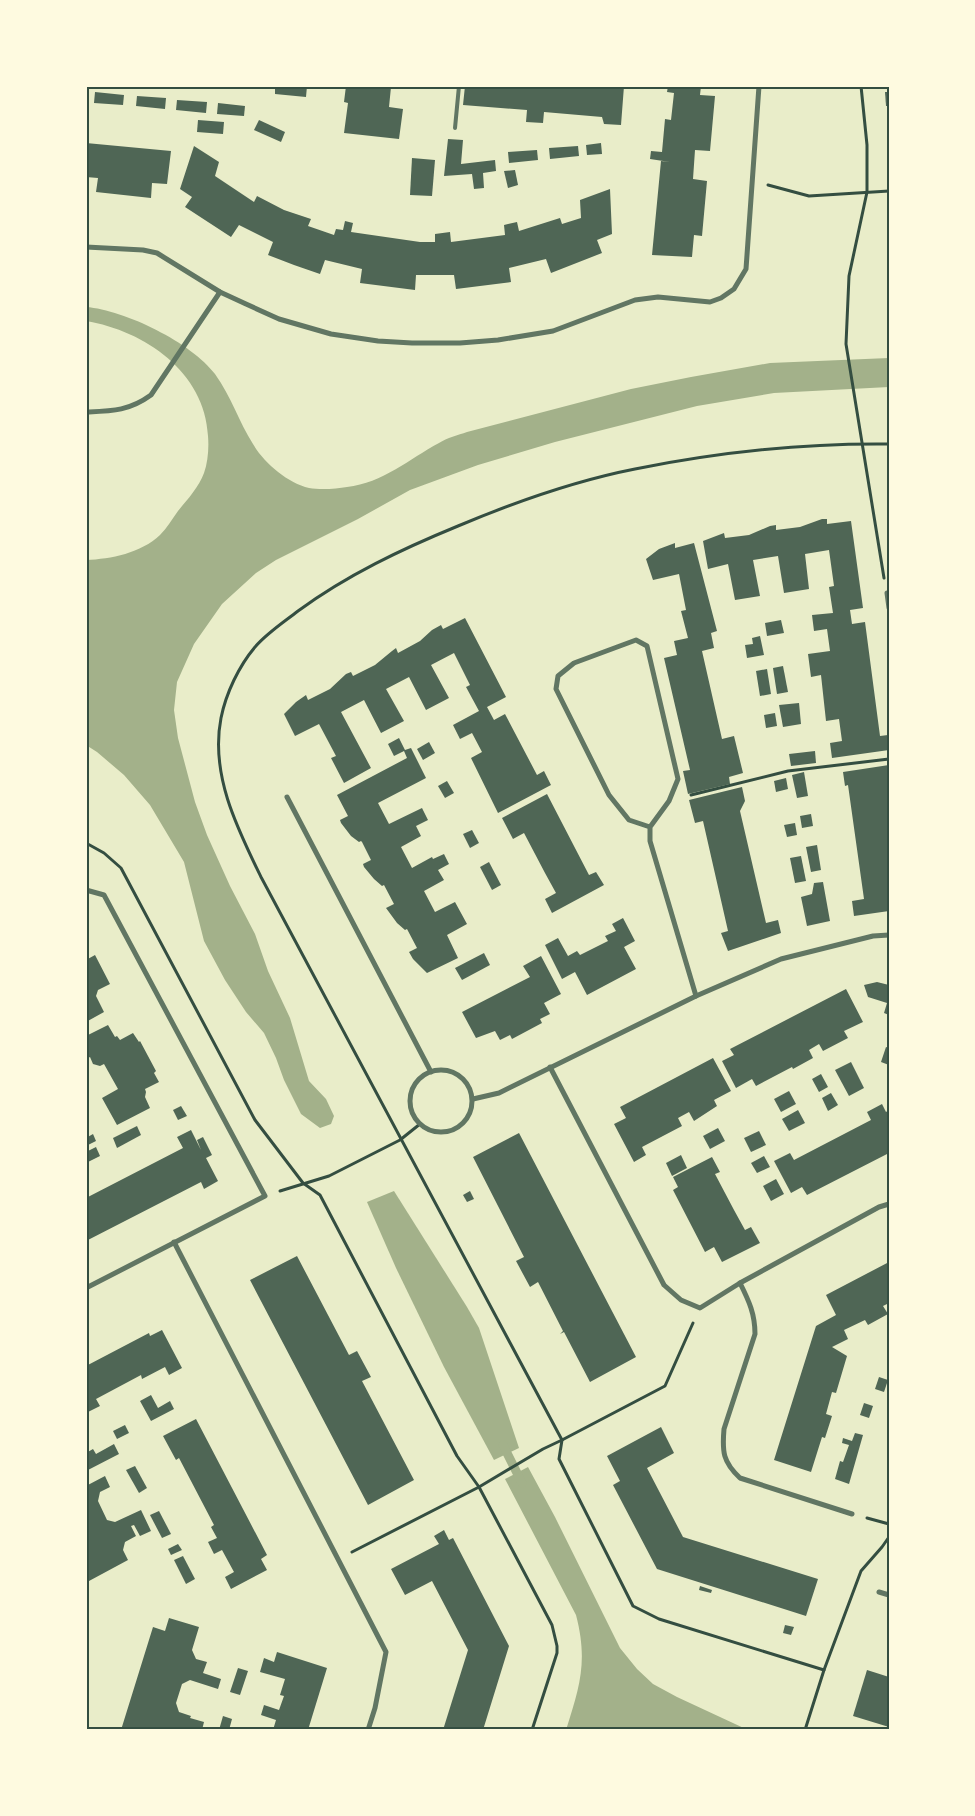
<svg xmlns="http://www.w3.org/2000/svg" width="975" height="1816" font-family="'DejaVu Sans',sans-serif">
	<rect width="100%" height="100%" fill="#e9edc9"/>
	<g fill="#a3b18a">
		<path d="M86,307C125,310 192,343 215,374C231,396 239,422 253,444C264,463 288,483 309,488C320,490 336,489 347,487C383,483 409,459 439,443C447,438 458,435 467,432L631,389L691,377L770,363L889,358V387L774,393L697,406L555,442L478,465L410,490L358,519L276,560L256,573L222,604L194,644L177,682L174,710L178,738L195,802L207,835L230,886L255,934L268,971L290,1018L309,1081L326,1099L334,1116L331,1124L320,1128L301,1114L284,1080L276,1058L264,1033L246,1012L225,980L204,941L184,862L150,805L124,775L97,752L86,745V560C111,559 141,553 160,535C167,528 172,519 178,511C187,500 199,487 204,473C208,462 209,448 208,436C205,372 145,331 86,321Z"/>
		<path d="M394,1191L467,1307L479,1328L519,1448L494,1460L444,1367L396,1268L367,1202Z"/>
		<path d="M528,1467L555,1517L620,1648L637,1669L653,1684L677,1697L748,1730H566C580,1686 588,1661 576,1615L505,1479Z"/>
	</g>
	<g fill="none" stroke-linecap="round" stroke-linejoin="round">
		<path stroke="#a3b18a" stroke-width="9" d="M503,1445L522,1483"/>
	</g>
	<g fill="#4f6655">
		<path d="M275,86H307L306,97L275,94Z"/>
		<path d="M346,86L391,87L389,107L403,109L399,139L344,133L348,103L344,102Z"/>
		<path d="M465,86H624L621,125L604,124L602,117L544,112L543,123L526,122L527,110L463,105Z"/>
		<path d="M668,86H701L700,95L715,96L710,151L695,150L693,179L707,181L702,236L694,235L692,257L652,255L661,161L670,162L650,159L651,151L662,152L665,119L671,120L674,93L667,92Z"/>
		<path d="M95,92L124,95L123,105L94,103Z"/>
		<path d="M885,92H889V106H886Z"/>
		<path d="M137,96L166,98L165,109L136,106Z"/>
		<path d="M177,100L207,102L206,113L176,110Z"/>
		<path d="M218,103L245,106L244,116L217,114Z"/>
		<path d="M198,120L224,122L223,134L197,132Z"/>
		<path d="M259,120L285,132L281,142L254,130Z"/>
		<path d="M448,139L463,140L461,164L495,160L496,171L483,173L484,188L474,189L472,174L444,176Z"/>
		<path d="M86,143L171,151L167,184L152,183L151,198L96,192L98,178L86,177Z"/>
		<path d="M601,143L602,154L587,155L586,145Z"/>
		<path d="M194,146L219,162L215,176L254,202L257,196L284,210L311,219L308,226L334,235L336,229L343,230L345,221L353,223L351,232L420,242H435V234L450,232L451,242L505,235L504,225L517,222L519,231L560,218L562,224L581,218L580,200L610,189L612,234L597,240L602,253L551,273L546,259L509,268L511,282L456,289L454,275H416L415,290L360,283L362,269L325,260L320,274L294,265L268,255L273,242L239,225L231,237L185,207L192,197L180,189Z"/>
		<path d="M578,146L579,156L550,159L549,148Z"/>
		<path d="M537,150L538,160L509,163L508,152Z"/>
		<path d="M412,158L435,160L432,196L410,195Z"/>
		<path d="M515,170L518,185L508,188L504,171Z"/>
		<path d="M822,519H827V524L851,521L863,608L850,610L852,624L865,622L880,736L888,735L889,750L832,758L830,743L842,741L839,719L826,721L821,675L811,677L808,654L830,651L827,629L814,631L812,615L833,613L829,587L834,586L829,550L805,554L809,589L784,593L778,556L753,560L760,596L735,600L728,564L708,569L703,541L724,533L725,538L749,535L770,526L776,525V530L800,527Z"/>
		<path d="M675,543V548L694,543L717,631L711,633L714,648L702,651L722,739L734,736L743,773L729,777L730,784L688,794L683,771L690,770L664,658L677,655L674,641L688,638L681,611L686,610L679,574L653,580L646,559L659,549Z"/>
		<path d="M465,618L506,697L487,707L494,720L505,714L537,775L544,771L551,785L498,813L471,758L482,752L472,733L460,739L453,725L479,711L466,687L470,685L454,653L431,665L449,698L426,710L409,677L386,689L404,721L381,733L364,700L341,712L371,768L344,783L331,758L336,756L319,724L295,736L284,714L296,702L306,695L308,700L330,689L346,674L351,672L353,676L375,665L392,651L396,648L398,653L420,641L432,630L441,625L443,629Z"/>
		<path d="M781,620L784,633L767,636L765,623Z"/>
		<path d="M760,636L764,655L747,658L745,645L753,644L752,638Z"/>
		<path d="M783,666L788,692L777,694L773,668Z"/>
		<path d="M767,669L771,694L760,696L756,671Z"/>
		<path d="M799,703L801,724L783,727L779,705Z"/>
		<path d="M775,713L777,726L766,728L764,715Z"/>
		<path d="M399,738L405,750L411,748L426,778L378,803L389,824L422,808L428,820L416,826L421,836L401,847L412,868L432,857L433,859L444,854L449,864L438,870L444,880L424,891L435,912L455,902L467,924L447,935L458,958L427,973L413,959L409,952L417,948L407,929L405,930L397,923L386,908L394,904L384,885L382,886L374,879L364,867L363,864L371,860L362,842L361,841L359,842L351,836L341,823L340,820L348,816L337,795L407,758L404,751L394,756L388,744Z"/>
		<path d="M429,742L435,753L423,760L417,749Z"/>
		<path d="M815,751L816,763L791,766L789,754Z"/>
		<path d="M889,765V781H887L889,797V911L854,916L852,901L864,899L848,785L845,786L843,772Z"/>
		<path d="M804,772L808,796L797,798L792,775Z"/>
		<path d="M786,778L788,789L776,792L774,781Z"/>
		<path d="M447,781L454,793L445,798L438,786Z"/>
		<path d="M742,787L745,801L740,811L766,923L778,920L781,933L728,951L721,933L728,931L703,821L695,823L689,800Z"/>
		<path d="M547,794L589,875L596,872L604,885L552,913L545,899L556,893L545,873L524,833L513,839L502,818Z"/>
		<path d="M811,814L813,826L802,828L800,816Z"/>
		<path d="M795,823L797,835L787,837L784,825Z"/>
		<path d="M472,830L479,843L470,848L463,834Z"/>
		<path d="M817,845L821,870L811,872L806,847Z"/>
		<path d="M801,856L806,881L795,883L790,858Z"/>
		<path d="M489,862L501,885L492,890L480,867Z"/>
		<path d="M823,882L830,921L807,926L801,897L812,894L814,883Z"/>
		<path d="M623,918L635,941L624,947L636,969L587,995L575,972L562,979L545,945L558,938L568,956L577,951L580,955L608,941L605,936L616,931L612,924Z"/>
		<path d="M484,953L490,965L462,980L455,968Z"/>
		<path d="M95,955L110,984L98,990L96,996L104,1012L86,1022V960Z"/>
		<path d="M541,956L561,994L544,1003L550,1014L540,1019L542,1023L512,1039L510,1035L500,1040L495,1031L476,1038L462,1012L530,977L523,966Z"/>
		<path d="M877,982L889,985V1015L884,1013L887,1003L868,997L864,985Z"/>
		<path d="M846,989L863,1022L844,1031L848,1038L823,1051L819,1044L809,1050L813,1058L793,1069L792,1067L756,1086L752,1079L736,1088L722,1061L734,1055L730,1049Z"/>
		<path d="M108,1025L115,1037L117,1036L120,1040L133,1033L139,1042L140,1041L156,1071L154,1073L159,1082L145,1089L146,1092L145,1097L150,1108L117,1125L102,1098L118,1089L104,1064L100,1066L93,1064L90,1057L86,1059V1036Z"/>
		<path d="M886,1047L889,1048V1065L881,1062Z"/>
		<path d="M713,1058L731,1091L714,1100L717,1106L694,1121L689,1112L678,1118L682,1126L642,1147L646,1155L634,1162L614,1124L626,1118L620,1107Z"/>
		<path d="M851,1062L864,1088L849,1096L835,1070Z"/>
		<path d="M821,1074L828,1087L819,1092L812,1079Z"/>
		<path d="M789,1091L796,1104L781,1112L774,1099Z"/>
		<path d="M831,1093L838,1105L828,1111L822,1098Z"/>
		<path d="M882,1104L886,1112L889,1110V1153L807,1195L802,1187L791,1193L774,1161L790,1153L794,1160L871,1120L867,1112Z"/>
		<path d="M181,1106L187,1116L178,1120L173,1110Z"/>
		<path d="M798,1110L805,1123L789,1131L782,1119Z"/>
		<path d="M137,1126L141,1135L117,1148L113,1138Z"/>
		<path d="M718,1128L725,1141L710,1149L703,1136Z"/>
		<path d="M191,1130L201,1150L197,1140L203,1137L212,1155L206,1158L218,1181L204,1189L201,1182L86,1241V1198L183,1148L177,1137Z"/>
		<path d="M759,1131L766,1145L751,1152L744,1138Z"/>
		<path d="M519,1133L636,1357L590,1382L564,1332L560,1334L563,1331L538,1282L530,1287L516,1261L524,1257L473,1157Z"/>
		<path d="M93,1134L96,1141L86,1146V1138Z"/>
		<path d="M96,1147L100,1156L86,1163V1152Z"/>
		<path d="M681,1155L687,1168L672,1176L666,1163Z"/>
		<path d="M764,1156L770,1167L757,1173L751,1163Z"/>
		<path d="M712,1157L720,1172L715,1174L734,1210L745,1230L751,1227L760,1243L722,1262L714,1247L705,1252L673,1190L678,1187L673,1177Z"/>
		<path d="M776,1179L784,1194L771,1201L763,1186Z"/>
		<path d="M470,1191L474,1199L467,1202L463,1195Z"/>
		<path d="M297,1256L349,1355L357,1351L371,1377L362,1381L414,1480L368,1505L250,1280Z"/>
		<path d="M889,1262V1303L883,1306L888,1314L868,1325L865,1320L844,1330L848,1339L832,1347L847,1356L836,1393L832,1392L826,1414L832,1416L825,1438L822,1437L811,1472L774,1460L816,1326L836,1315L826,1295Z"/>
		<path d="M162,1330L182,1368L169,1375L165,1367L142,1379L141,1375L96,1399L100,1406L86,1413V1366L149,1333L150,1336Z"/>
		<path d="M879,1377L888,1380L884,1392L875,1389Z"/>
		<path d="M151,1395L158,1408L170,1401L174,1409L151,1421L140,1401Z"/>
		<path d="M864,1403L873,1406L869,1418L860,1415Z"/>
		<path d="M196,1419L267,1555L261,1559L267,1570L231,1589L225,1577L234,1572L222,1550L214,1554L208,1542L217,1538L211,1527L214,1525L179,1458L176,1460L163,1436Z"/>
		<path d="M125,1425L129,1433L117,1439L113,1431Z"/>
		<path d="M661,1427L674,1453L647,1468L683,1537L818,1579L806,1616L657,1569L613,1485L620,1481L607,1456Z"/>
		<path d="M855,1433L863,1435L849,1484L835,1479L840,1461L843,1462L849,1445L842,1443L843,1438L852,1441Z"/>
		<path d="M114,1444L119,1454L88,1470L86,1467V1453L93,1449L96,1454Z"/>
		<path d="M135,1466L147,1488L139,1493L126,1470Z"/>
		<path d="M105,1476L110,1487L100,1492L98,1501L107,1520L115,1522L141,1510L151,1531L140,1536L134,1525L131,1526L136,1536L125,1542L123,1550L128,1560L89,1581L86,1575V1486Z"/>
		<path d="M159,1511L171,1534L162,1538L150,1515Z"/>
		<path d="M444,1530L449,1540L453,1538L509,1646L483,1730H443L468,1650L432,1581L405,1595L391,1569L439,1544L434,1536Z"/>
		<path d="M178,1544L182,1550L171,1555L168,1549Z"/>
		<path d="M183,1556L195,1579L186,1584L174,1560Z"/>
		<path d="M700,1586L712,1590L711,1593L699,1590Z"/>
		<path d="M169,1618L199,1627L192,1650L196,1659L207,1662L203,1673L221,1679L218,1689L190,1680L182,1684L176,1703L179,1712L191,1716L190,1718L204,1722L202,1730H121L153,1627L165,1631Z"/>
		<path d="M785,1625L794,1627L791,1635L783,1633Z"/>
		<path d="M277,1652L327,1668L308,1730H273L276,1720L261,1715L264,1705L279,1710L284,1696L280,1695L285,1679L260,1672L264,1658L274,1662Z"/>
		<path d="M238,1668L248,1671L240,1695L230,1692Z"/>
		<path d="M867,1670L889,1677V1727L853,1716Z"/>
		<path d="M223,1716L232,1719L229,1730H219Z"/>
	</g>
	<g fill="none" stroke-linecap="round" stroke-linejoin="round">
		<g stroke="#344e41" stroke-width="3">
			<path d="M861,86L867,145V192L849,276L846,344L884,578"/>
			<path d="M768,185L809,196L889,191"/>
			<path d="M691,795L788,771L889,759"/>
			<path d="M86,843L104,853L121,868L255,1120L303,1183L320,1195L457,1456L479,1487L552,1625L557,1646V1653L532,1730"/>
			<path d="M280,1191L329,1176L400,1140L420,1124"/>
			<path d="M693,1323L665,1386L562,1440L261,877C237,828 210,774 221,718C226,693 239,666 255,647C267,633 284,622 298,611C347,575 402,549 458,526C515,502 574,481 635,469C720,452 802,443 889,444"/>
			<path d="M562,1440L559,1459L633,1606L659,1619L824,1670"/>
			<path d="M867,1518L889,1524"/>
			<path d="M352,1552L479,1487L543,1449L562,1440"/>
			<path d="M805,1730L824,1670L861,1571L882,1547L889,1537"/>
		</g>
		<path stroke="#617663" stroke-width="4" d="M455,128L459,86"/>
		<g stroke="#617663" stroke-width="5">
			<path d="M86,247L143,250L157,253L220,292L246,304L279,319L331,334L378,341L412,343H460L498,340L553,331L635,300L658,297L710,302L721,298L734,289L746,269L759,86"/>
			<path d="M86,412C112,411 129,411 151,395L220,292"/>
			<path d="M889,593H887L889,608"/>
			<path d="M287,797L431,1072"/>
			<path d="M650,827L669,801L678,779L647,646L636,640L574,663L558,676L556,689L609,795L629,820L650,827V841L696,996"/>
			<path d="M86,890L104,895L265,1196L86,1288"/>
			<path d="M550,1067L664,1285L681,1300L700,1308L740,1283L879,1207L889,1204"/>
			<circle cx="441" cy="1101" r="31"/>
			<path d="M473,1099L499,1093L696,996L781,959L873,936L889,935"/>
			<path d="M174,1242L386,1652L375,1708L368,1730"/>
			<path d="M740,1283C749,1301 755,1314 755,1334L724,1429C722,1452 723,1462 740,1478L852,1514"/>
			<path d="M879,1592L889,1595"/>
		</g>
	</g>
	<rect width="975" height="1816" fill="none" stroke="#fefae0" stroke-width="175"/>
	<rect x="88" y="88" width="800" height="1640" fill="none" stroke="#344e41" stroke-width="2"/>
</svg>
